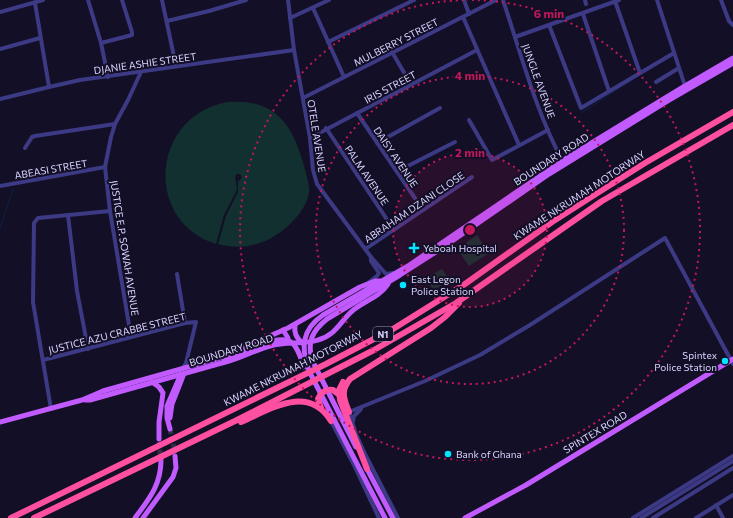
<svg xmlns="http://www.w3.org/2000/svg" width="733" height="518" font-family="Commissioner,sans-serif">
	<rect width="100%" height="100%" fill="#130f26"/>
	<g fill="#12302f">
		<path d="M228,102C274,99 291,122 303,162C305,170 310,185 309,192C308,202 301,212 295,219C274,242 247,252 218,244L226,216L238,192V181L240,180L242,177L240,174H237L235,176L237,188L236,192L224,215L216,244C142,220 152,115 228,102Z"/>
		<path d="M477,235L489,253L469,266L457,249Z"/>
		<path d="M442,269L450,280L434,290L424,279Z"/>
	</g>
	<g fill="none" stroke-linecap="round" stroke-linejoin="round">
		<g stroke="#0c2248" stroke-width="1">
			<path d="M581,113L635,78"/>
			<path d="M0,229L13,189"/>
			<path d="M0,428L1,426"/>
		</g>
		<g stroke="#312d47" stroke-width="5" stroke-dasharray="5 2.5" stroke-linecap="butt">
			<path d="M170,429L175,453"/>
			<path d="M159,442L161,460"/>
		</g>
		<g stroke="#3d3a85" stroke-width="4">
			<path d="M88,0L101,43L108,77"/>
			<path d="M162,0L176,66"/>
			<path d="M288,0L294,50L310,138L313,170L317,184L371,257L386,274L393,273"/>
			<path d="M464,0L469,14"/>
			<path d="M503,0C521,54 536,112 563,162"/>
			<path d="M585,0L586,4"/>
			<path d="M657,0L685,86"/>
			<path d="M721,0L729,21L733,25"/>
			<path d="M615,1L640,73"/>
			<path d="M35,3L49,87"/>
			<path d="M313,8L344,77"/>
			<path d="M0,12L43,0"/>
			<path d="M583,14L609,91"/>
			<path d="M463,17L519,145"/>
			<path d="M290,18L329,0"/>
			<path d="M167,21L209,11L246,0"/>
			<path d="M549,25L581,108L674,53"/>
			<path d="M515,37L619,0"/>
			<path d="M328,42L414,0"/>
			<path d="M101,43L132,35V32L122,0"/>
			<path d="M0,49L40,38"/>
			<path d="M392,52L406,76"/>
			<path d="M656,82L679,68"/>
			<path d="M303,98L496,0"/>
			<path d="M0,99L49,87L80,80L294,50"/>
			<path d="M357,113L423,210"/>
			<path d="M469,120L492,160L548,130"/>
			<path d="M326,128L394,230"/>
			<path d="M310,138L477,50"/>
			<path d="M377,143L440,108"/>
			<path d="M25,148L32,137L35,136L115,124"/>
			<path d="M398,171L455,142"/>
			<path d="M0,186L105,167"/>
			<path d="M68,215L77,291L88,349"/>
			<path d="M365,249L472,177"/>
			<path d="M177,274L185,323"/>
			<path d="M369,282L377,276L379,273L371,261V257"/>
			<path d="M131,337L110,211L105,167L111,137L115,124L128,100L141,72"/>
			<path d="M43,360L185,323L196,322L186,363L182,369"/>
			<path d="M51,409L33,302L34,223L38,218L110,211"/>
			<path d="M331,421L354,465L379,518"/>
			<path d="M353,421L354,416L361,409"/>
			<path d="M716,505L723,518"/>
			<path d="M398,518L365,454L356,434L349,412L425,381L480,355L530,325L665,238L733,364"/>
			<path d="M633,518L733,456"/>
			<path d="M641,518L733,461"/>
			<path d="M653,518L733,468"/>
			<path d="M696,518L733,495"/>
		</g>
		<g stroke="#c25bff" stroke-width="5">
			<path d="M295,325C294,333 296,337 302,343"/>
			<path d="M283,330L288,338L285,343"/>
			<path d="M224,361C237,354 278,333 291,342C298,347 301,359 304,367"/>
			<path d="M152,382L159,387L163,393L159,422V439"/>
			<path d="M85,400H90L218,364C238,360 252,351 270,346C286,341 303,345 318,340C335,335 339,324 350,313C362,301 378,299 388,284"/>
			<path d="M170,418L172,404L183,376"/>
			<path d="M0,422L82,400L103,391L220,358L288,328L360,287L375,281H380"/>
			<path d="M170,429L167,418V406L181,374"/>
			<path d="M356,447L312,360C307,342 312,331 327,319L400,275L442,248L549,174L669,100L733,63"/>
			<path d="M366,467L393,518"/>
			<path d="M135,518C149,499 161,485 161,460"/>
			<path d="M143,518L173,477L176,468L175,456"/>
			<path d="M385,518L309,371C301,348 301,330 323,315L408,266L562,161L680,89L733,58"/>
			<path d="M465,518L526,485L733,359"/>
		</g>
		<g stroke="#ff4fa3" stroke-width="6">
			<path d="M343,382L339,390L340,400L367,469"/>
			<path d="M321,408L318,399C321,392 326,389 333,390L341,396"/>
			<path d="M349,412C344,399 340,391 350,379L431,328L445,317L459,303"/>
			<path d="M241,422C271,409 308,384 331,421"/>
			<path d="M11,518L326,364L393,329L465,284L552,222L599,192L645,163L733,112"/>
			<path d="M34,518L235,421L374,350L456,303L602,201L733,125"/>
		</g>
	</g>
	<circle cx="470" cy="230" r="77" fill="#c2185b" fill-opacity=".12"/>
	<g fill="none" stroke="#c2185b" stroke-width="2" stroke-dasharray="2 4">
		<circle cx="470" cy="230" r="77"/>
		<circle cx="470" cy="230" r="154"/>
		<path d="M472 0A230 230 0 1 1 468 0"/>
	</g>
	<g fill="#00e5ff" stroke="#130f26" stroke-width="1.5">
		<path d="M412 242h4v4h4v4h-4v4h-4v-4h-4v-4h4z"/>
		<circle cx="403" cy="285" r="4"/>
		<circle cx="725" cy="361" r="4"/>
		<circle cx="448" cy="454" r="4"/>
	</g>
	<g text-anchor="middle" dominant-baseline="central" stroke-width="4" stroke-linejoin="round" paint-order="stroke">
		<rect fill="#130f26" stroke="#9e99be" stroke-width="1" x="373" y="327" width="20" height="14" rx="3"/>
		<g font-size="9" font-weight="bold" fill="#d9d4ff">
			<text x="383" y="334">N1</text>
		</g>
		<g font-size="10" fill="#d9d4ff" stroke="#130f26">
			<text transform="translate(396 42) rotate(-27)">MULBERRY STREET</text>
			<text transform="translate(145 63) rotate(-8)">DJANIE ASHIE STREET</text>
			<text transform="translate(539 81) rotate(70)">JUNGLE AVENUE</text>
			<text transform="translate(390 87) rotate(-28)">IRIS STREET</text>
			<text transform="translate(317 136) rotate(81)">OTELE AVENUE</text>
			<text transform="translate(396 157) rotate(56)">DAISY AVENUE</text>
			<text transform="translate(551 159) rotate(-33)">BOUNDARY ROAD</text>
			<text transform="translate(51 169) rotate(-10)">ABEASI STREET</text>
			<text transform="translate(367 175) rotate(56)">PALM AVENUE</text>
			<text transform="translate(579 195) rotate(-33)">KWAME NKRUMAH MOTORWAY</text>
			<text transform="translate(414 207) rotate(-34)">ABRAHAM DZANI CLOSE</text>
			<text transform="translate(125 248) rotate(81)">JUSTICE E.P. SOWAH AVENUE</text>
			<text transform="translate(117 333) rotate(-14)">JUSTICE AZU CRABBE STREET</text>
			<text transform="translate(231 350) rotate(-17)">BOUNDARY ROAD</text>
			<text transform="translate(293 368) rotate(-27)">KWAME NKRUMAH MOTORWAY</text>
			<text transform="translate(595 432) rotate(-31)">SPINTEX ROAD</text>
		</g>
		<g font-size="10" fill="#d9d4ff" stroke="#130f26" text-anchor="start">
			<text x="423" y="248">Yeboah Hospital</text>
			<text x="411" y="279">East Legon<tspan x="411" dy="12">Police Station</tspan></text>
			<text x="717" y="355" text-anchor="end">Spintex<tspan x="717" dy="12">Police Station</tspan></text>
			<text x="456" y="454">Bank of Ghana</text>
		</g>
	</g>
	<circle cx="470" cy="230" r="6" fill="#c2185b" stroke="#130f26" stroke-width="2"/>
	<g font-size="12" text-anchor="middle" font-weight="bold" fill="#c2185b" stroke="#130f26" stroke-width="4" stroke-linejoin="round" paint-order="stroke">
		<text x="549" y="18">6 min</text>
		<text x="470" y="80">4 min</text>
		<text x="470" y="157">2 min</text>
	</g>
</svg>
